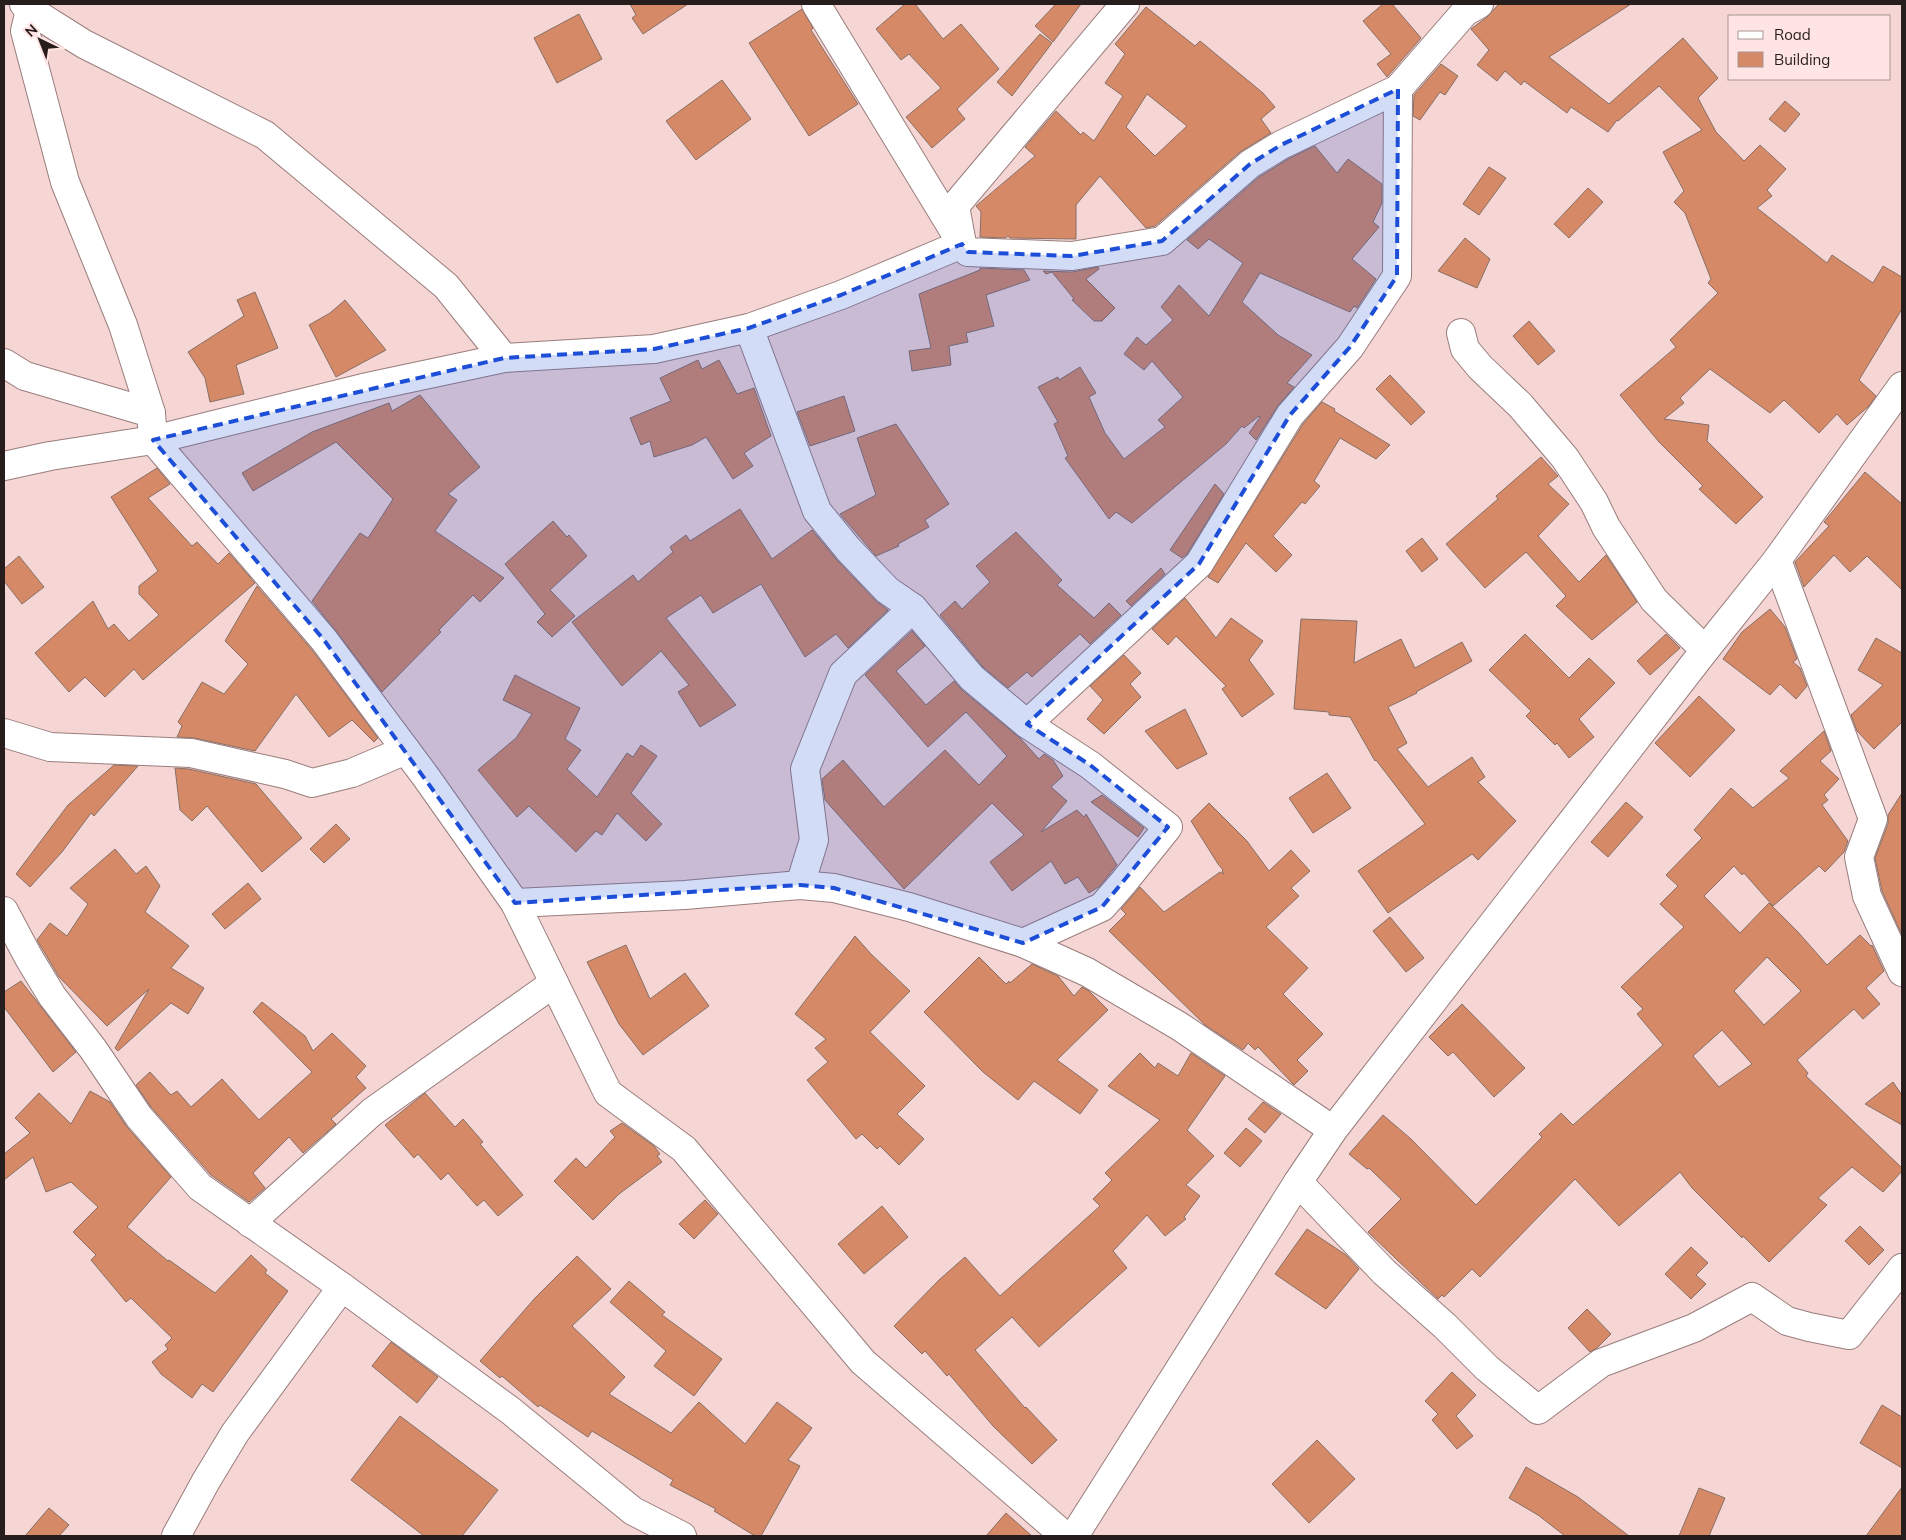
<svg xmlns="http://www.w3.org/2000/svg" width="1906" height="1540" font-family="Mulish,sans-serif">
	<rect width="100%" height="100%" fill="#f5d6d5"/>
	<g fill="#d68966" stroke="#876f65" fill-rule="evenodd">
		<path d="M630,4H688L643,34L632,18L636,15Z"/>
		<path d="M905,4H915L943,39L961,24L999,69L957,109L965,119L932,148L906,117L941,88L909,54L901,60L876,29Z"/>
		<path d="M1056,4H1081L1053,42L1035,26Z"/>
		<path d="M1383,4H1392L1421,38L1387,77L1377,64L1391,54L1363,21Z"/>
		<path d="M1499,4H1631L1549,57L1609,104L1683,38L1718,78L1698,98L1716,132L1744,161L1760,145L1786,169L1767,190L1772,196L1757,208L1827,263L1832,255L1873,283L1883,266L1902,277V309L1859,380L1876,396L1869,406L1847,425L1837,414L1819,433L1784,400L1770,413L1710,369L1680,398L1684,403L1664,419L1709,425L1707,441L1763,497L1736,524L1699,489L1703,486L1659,442L1620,395L1676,347L1670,340L1718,293L1708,283L1711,279L1685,213L1674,202L1684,191L1663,152L1702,130L1659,86L1618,121L1617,120L1608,132L1571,107L1567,113L1524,81L1521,85L1505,71L1497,81L1477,65L1489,50L1471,29L1487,17Z"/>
		<path d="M1146,7L1195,46L1200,41L1263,93L1275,107L1261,119L1271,133L1240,152L1155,226L1146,228L1100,176L1076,205V239L1010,238L1008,236L1005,238L980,237L981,212L976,206L1035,156L1025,147L1056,111L1081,135L1083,132L1094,141L1123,96L1105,83L1125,54L1115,44ZM1147,94L1187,126L1155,156L1126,127Z"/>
		<path d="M802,9L813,28L811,30L858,104L809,136L749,43Z"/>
		<path d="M579,14L602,59L557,83L534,38Z"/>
		<path d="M1040,34L1052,43L1012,96L997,82Z"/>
		<path d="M1441,64L1458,76L1445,95L1440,92L1420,120L1413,116L1414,95Z"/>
		<path d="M722,80L751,119L696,160L666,121Z"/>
		<path d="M1785,101L1800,114L1785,132L1769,119Z"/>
		<path d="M1315,146L1337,173L1348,159L1382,184V203L1373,222L1379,227L1352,259L1376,279L1357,308L1354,306L1350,312L1260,273L1242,302L1278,335L1312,355L1287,383L1294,387L1277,407L1256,440L1249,433L1260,417L1259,416L1244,428L1242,426L1226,444L1132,523L1116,512L1109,519L1065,458L1068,456L1054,424L1058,422L1038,387L1058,377L1059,380L1080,367L1096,393L1089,397L1105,433L1124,459L1165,427L1158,420L1183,397L1152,361L1144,370L1124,354L1137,337L1146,345L1173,320L1161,307L1179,285L1209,316L1243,263L1209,239L1198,249L1187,240L1259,177L1288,159Z"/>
		<path d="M1489,167L1506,178L1479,215L1463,204Z"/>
		<path d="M1588,188L1603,202L1569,238L1554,224Z"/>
		<path d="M1465,238L1490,259L1477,288L1438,271Z"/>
		<path d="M1098,267L1099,269L1086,279L1115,308L1102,321H1094L1072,300L1074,299L1052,272L1046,274L1043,271L1072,272Z"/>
		<path d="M980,268L1024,270L1030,280L986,295L994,326L966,333L968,342L949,346L951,365L912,371L909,351L931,348L919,294L980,270Z"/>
		<path d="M255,292L278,348L236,365L244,394L210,402L205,378L188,352L244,316L237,300Z"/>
		<path d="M345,300L386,350L336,377L309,325L330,313Z"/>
		<path d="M1529,321L1555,351L1538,365L1513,336Z"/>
		<path d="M698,360L702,369L719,360L737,394L754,388L771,436L744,453L753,466L733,479L706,437L692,445L654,457L650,441L641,445L630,418L671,401L660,378Z"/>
		<path d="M1390,375L1425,412L1411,425L1376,389Z"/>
		<path d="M420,395L480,467L448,494L457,500L435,531L504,578L480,602L473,595L439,630L441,632L382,692L336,631L312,601L360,533L368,538L393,499L336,442L253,491L242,473L312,432L389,403L392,411Z"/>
		<path d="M844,396L855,431L810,446L797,412Z"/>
		<path d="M1322,402L1335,409L1334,411L1390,445L1376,459L1340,438L1314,481L1320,486L1305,504L1302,502L1273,536L1292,555L1276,572L1246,543L1218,583L1208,577L1303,424Z"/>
		<path d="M896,424L949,504L925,520L929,527L898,544L899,546L876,556L840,514L876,495L857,438Z"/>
		<path d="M1541,457L1558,476L1548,484L1569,504L1538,536L1579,582L1606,555L1637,602L1592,640L1556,606L1566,596L1526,552L1485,588L1446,544L1498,499L1496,496Z"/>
		<path d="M157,468L170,484L148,498L192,546L197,542L218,564L229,553L255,583L143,680L134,669L105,697L85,677L69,692L35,653L93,601L108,629L114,624L129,641L159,615L139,594V586L158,571L111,497Z"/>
		<path d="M1865,472L1902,504V590L1867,556L1850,572L1834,555L1804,587L1795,562L1829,526L1824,522Z"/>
		<path d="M1215,484L1224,494L1187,554L1182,558L1170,550Z"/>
		<path d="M740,509L772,559L812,530L837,560L876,601L888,610L848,648L836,634L805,657L761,584L713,613L701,595L666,618L736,705L700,727L678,692L689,685L661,651L622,686L572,622L633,575L638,582L673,552L670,547L686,535L690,541Z"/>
		<path d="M553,521L567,537L569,535L587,556L550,590L575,616L552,637L537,622L545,614L505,564Z"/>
		<path d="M1016,532L1062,580L1057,585L1094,618L1109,603L1121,615L1090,644L1080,634L1032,677L1027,672L1008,688L983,667L940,615L955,601L962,609L990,582L976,566Z"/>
		<path d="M1422,538L1438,559L1422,572L1406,551Z"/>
		<path d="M19,556L44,587L22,604L4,581V569Z"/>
		<path d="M1161,568L1165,574L1131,606L1126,601Z"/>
		<path d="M257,586L312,650L378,738L374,742L352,720L329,737L296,694L255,751L194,738L177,737L182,726L178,722L202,682L224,694L248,664L225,641Z"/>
		<path d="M1185,598L1216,638L1231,618L1263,641L1249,660L1274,694L1242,717L1222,689L1226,686L1176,636L1168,645L1152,629Z"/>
		<path d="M1770,609L1785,627L1797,659L1793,662L1800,668L1807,686L1796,699L1780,684L1770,695L1723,659L1742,632Z"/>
		<path d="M1301,619L1357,621L1354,663L1401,639L1415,668L1462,642L1472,661L1416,692L1417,693L1388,707L1407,743L1397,749L1428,787L1472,757L1485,777L1478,782L1516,821L1478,860L1472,854L1388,913L1358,871L1425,824L1376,760L1375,761L1350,717L1329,715V712L1294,709Z"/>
		<path d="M912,631L925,646L896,671L926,705L954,681L962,690L1020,738L1039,759L1044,754L1053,760L1063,776L1051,787L1067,801L1041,832L1077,810L1084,817L1086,814L1117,865L1100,886L1089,893L1078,877L1065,884L1051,861L1012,891L990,862L1024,835L992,803L904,889L825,800L822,779L843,760L884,807L945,750L979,785L1007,756L966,712L928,747L865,675Z"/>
		<path d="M1525,634L1569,678L1589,658L1615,683L1579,719L1594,737L1569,758L1557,743L1555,745L1526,716L1531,711L1489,670Z"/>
		<path d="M1666,634L1680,648L1650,675L1637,661Z"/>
		<path d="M1876,638L1902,653V722L1874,749L1857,731L1851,715L1883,685L1858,670Z"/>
		<path d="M1124,655L1141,673L1130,684L1141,697L1104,734L1087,719L1103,700L1090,686Z"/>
		<path d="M515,675L580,708L565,739L581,750L567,769L597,797L627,753L633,757L641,745L657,756L631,793L662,824L646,841L617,813L602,835L596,831L576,852L529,806L517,817L478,770L516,738L532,714L503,700Z"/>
		<path d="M1699,696L1735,730L1690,777L1655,743Z"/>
		<path d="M1185,709L1207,754L1177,769L1145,731Z"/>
		<path d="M1824,731L1831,751L1820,761L1839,779L1824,795L1828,800L1822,805L1848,841L1844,852L1825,872L1819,866L1773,906L1744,873L1742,875L1734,866L1704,896L1740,933L1769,903L1798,932L1827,965L1860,935L1871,946L1872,945L1884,971L1866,988L1880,1004L1863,1019L1854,1009L1797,1060L1808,1073L1806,1076L1902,1168V1171L1883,1192L1852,1167L1818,1198L1827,1205L1769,1262L1743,1236L1742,1238L1692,1188L1680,1172L1619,1226L1575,1179L1480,1277L1472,1269L1444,1297L1442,1295L1438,1299L1368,1232L1401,1199L1369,1168L1367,1169L1349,1154L1383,1115L1411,1139L1476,1205L1542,1137L1539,1134L1561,1113L1573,1125L1663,1045L1637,1014L1643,1009L1621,987L1684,927L1660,904L1678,886L1666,875L1702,838L1694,830L1731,788L1753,808L1789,778L1780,771ZM1767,957L1801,991L1764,1025L1734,991ZM1722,1030L1752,1064L1719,1087L1693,1056Z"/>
		<path d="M114,765L138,766L94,816L91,813L62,852L30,887L16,874L68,805Z"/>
		<path d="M175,768L189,769L256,784L302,838L262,872L207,806L192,821L180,810Z"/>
		<path d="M1327,773L1351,808L1313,833L1289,798Z"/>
		<path d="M1902,793V935L1882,891L1875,858L1888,824V815Z"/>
		<path d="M1102,795L1144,828L1138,837L1091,802Z"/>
		<path d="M1626,802L1643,817L1608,857L1591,842Z"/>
		<path d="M1209,803L1247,841L1269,871L1291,850L1310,871L1291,888L1299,896L1266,927L1308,968L1283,994L1323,1034L1297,1060L1308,1071L1294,1085L1258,1047L1255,1050L1248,1043L1243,1050L1205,1025L1109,931L1126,914L1121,909L1140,887L1164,912L1220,872L1224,874L1222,871L1223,870L1218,864L1191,821Z"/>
		<path d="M336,824L350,839L324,863L310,849Z"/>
		<path d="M115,849L136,874L146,866L160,886L145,912L189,946L171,968L204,988L188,1014L171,1003L118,1051L115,1048L149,989L107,1026L59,977L37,940L50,923L67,936L88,904L70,888Z"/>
		<path d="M248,883L261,899L225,929L212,914Z"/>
		<path d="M1390,917L1424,958L1406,972L1373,931Z"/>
		<path d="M855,936L871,954L910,991L870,1032L925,1086L897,1114L924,1139L899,1165L880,1146L877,1149L862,1134L856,1139L807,1080L828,1062L815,1048L826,1039L795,1014Z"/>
		<path d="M626,945L650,999L685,973L709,1006L643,1055L619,1024L587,962Z"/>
		<path d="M979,957L1006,984L1009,981L1010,983L1032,964L1058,976L1074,996L1082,987L1089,991L1108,1010L1057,1060L1098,1090L1080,1114L1034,1081L1018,1100L983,1072L924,1012Z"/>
		<path d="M21,981L76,1052L53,1072L4,1007V992Z"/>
		<path d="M262,1002L305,1036L313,1051L332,1033L366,1066L356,1077L366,1088L331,1119L336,1124L303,1153L289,1137L253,1173L265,1188L249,1202L211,1175L151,1107L136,1085L150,1072L171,1095L177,1091L191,1107L222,1079L259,1120L312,1072L253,1012Z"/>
		<path d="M1462,1004L1525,1068L1494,1097L1453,1052L1448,1056L1429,1037Z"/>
		<path d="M1140,1053L1155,1068L1158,1063L1178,1076L1191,1053L1225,1076L1187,1130L1214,1156L1186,1185L1200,1196L1184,1217L1186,1219L1165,1236L1147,1215L1113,1251L1127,1268L1039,1347L1012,1317L975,1350L1025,1408L1026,1407L1057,1440L1032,1464L993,1426L949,1374L947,1376L925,1351L922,1354L894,1326L939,1280L965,1257L1000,1296L1100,1206L1093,1199L1112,1180L1105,1173L1160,1120L1108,1086Z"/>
		<path d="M1893,1082L1902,1095V1125L1865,1104Z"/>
		<path d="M90,1091L110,1102L127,1127L171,1177L127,1227L168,1261L169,1260L215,1293L251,1255L267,1270L265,1273L288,1291L213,1392L202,1384L192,1398L161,1374L152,1362L168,1349L165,1345L172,1338L131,1298L126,1302L91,1260L96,1255L73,1232L98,1207L71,1182L46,1192L33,1157L4,1180V1154L30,1133L15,1118L39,1093L71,1124Z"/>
		<path d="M425,1093L455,1127L463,1119L483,1142L480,1144L523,1195L498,1216L484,1200L477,1206L448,1173L441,1180L418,1154L414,1158L385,1125Z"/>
		<path d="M1263,1102L1281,1114L1265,1133L1248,1119Z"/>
		<path d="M622,1123L654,1146L660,1154L657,1156L662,1162L619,1194L593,1220L554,1181L576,1158L586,1168L615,1137L610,1131Z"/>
		<path d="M1246,1128L1262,1141L1240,1167L1224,1153Z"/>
		<path d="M705,1200L718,1214L694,1239L679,1224Z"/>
		<path d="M882,1206L908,1237L864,1274L838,1244Z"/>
		<path d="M1860,1226L1884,1250L1869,1265L1845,1241Z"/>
		<path d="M1307,1229L1346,1255L1359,1269L1326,1309L1275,1274Z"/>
		<path d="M1691,1247L1708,1263L1696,1275L1706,1284L1691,1299L1665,1274Z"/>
		<path d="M577,1256L611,1289L572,1326L625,1377L609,1394L671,1433L699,1402L745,1444L777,1402L812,1428L788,1460L800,1466L761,1536H755L714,1511L716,1509L670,1485L673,1480L592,1431L588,1437L540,1405L538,1407L502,1376L500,1378L480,1361L535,1298Z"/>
		<path d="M629,1281L665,1312L662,1315L722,1359L694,1396L654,1366L666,1351L610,1302Z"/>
		<path d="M1587,1309L1611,1334L1597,1348L1590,1352L1568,1328Z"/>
		<path d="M391,1342L438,1377L417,1403L372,1366Z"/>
		<path d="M1452,1372L1476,1395L1456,1416L1473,1436L1457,1449L1432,1420L1438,1414L1425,1401Z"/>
		<path d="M1882,1405L1902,1417V1468L1860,1443Z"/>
		<path d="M400,1416L498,1490L462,1536H424L351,1480Z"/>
		<path d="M1317,1440L1355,1479L1309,1523L1272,1484Z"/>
		<path d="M1526,1467L1578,1497L1629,1536H1565L1538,1515L1509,1498Z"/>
		<path d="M1902,1487V1536H1866Z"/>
		<path d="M1699,1488L1725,1498L1709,1536H1679Z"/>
		<path d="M49,1508L69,1525L59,1536H25Z"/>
		<path d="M1006,1513L1032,1536H986Z"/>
	</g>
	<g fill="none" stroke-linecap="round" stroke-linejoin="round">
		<g stroke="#997d7c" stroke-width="30">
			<g id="street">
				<path d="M24,4L30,10L84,44L265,135L446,286L504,358"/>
				<path d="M816,4L962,244L955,206L1125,4"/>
				<path d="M30,10L25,31L65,182L123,325L151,413"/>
				<path d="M749,328L817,511L848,549L887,590L913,608L843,674L805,769L814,840L800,885"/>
				<path d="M1461,333L1465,349L1480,367L1520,405L1565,458L1594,502L1606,527L1654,600L1705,650"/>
				<path d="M4,363L25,376L151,413L153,440L324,640L426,777L515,903L608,1093L684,1149L863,1362L1065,1536"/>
				<path d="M4,466L50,456L153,440L363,388L504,358L654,349L749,328L841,295L962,244L968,252L1072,256L1162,241L1250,164L1281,145L1398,89L1465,12L1479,4"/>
				<path d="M1777,560L1873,819L1859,857L1867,896L1902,972"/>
				<path d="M913,608L972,678L1027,724L1090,765L1168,827L1123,883L1102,907L1023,943"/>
				<path d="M1027,724L1199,564L1290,415L1350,347L1397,276L1398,89"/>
				<path d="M4,733L50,747L191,753L285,774L312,783L352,773L406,750"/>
				<path d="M515,903L685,895L800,885L834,888L909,907L1023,943L1087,972L1179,1026L1333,1130"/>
				<path d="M4,911L29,958L52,996L93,1049L139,1117L200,1187L342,1287L511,1411L633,1511L682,1536"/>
				<path d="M1298,1182L1384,1272L1445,1326L1487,1368L1538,1410L1601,1363L1694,1328L1752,1297L1787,1321L1809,1327L1849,1335L1902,1268"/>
				<path d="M250,1223L372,1112L554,983"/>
				<path d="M176,1536L206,1481L235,1433L342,1287"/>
				<path d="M1074,1536L1298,1182L1333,1130L1705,650L1777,560L1902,386"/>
			</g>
		</g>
		<use href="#street" stroke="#fff" stroke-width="28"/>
	</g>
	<path fill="#1d4ed8" fill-opacity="0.2" stroke="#1d4ed8" stroke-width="4" stroke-dasharray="10 6" stroke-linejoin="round" d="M1398,89L1397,276L1350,347L1290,415L1199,564L1027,724L1090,765L1168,827L1102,907L1023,943L834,888L800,885L515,903L324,640L153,440L504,358L654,349L749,328L841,295L962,244L968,252L1072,256L1162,241L1250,164L1281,145Z"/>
	<rect width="1906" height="1540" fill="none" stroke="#271d1c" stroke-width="10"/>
	<rect x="1728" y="15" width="162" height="65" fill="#fee5e4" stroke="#a89594"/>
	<rect x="1738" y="31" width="25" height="8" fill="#ffffff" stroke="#a89594"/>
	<text x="1774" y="40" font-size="15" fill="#271d1c">Road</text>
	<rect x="1738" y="52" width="25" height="15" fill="#d68966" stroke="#a89594"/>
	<text x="1774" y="65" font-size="15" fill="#271d1c">Building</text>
	<g transform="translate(40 40) rotate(317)" stroke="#fee5e4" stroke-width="4" paint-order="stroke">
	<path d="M0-4L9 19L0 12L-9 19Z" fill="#271d1c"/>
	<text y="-8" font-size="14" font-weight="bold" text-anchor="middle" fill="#271d1c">N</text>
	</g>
</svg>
